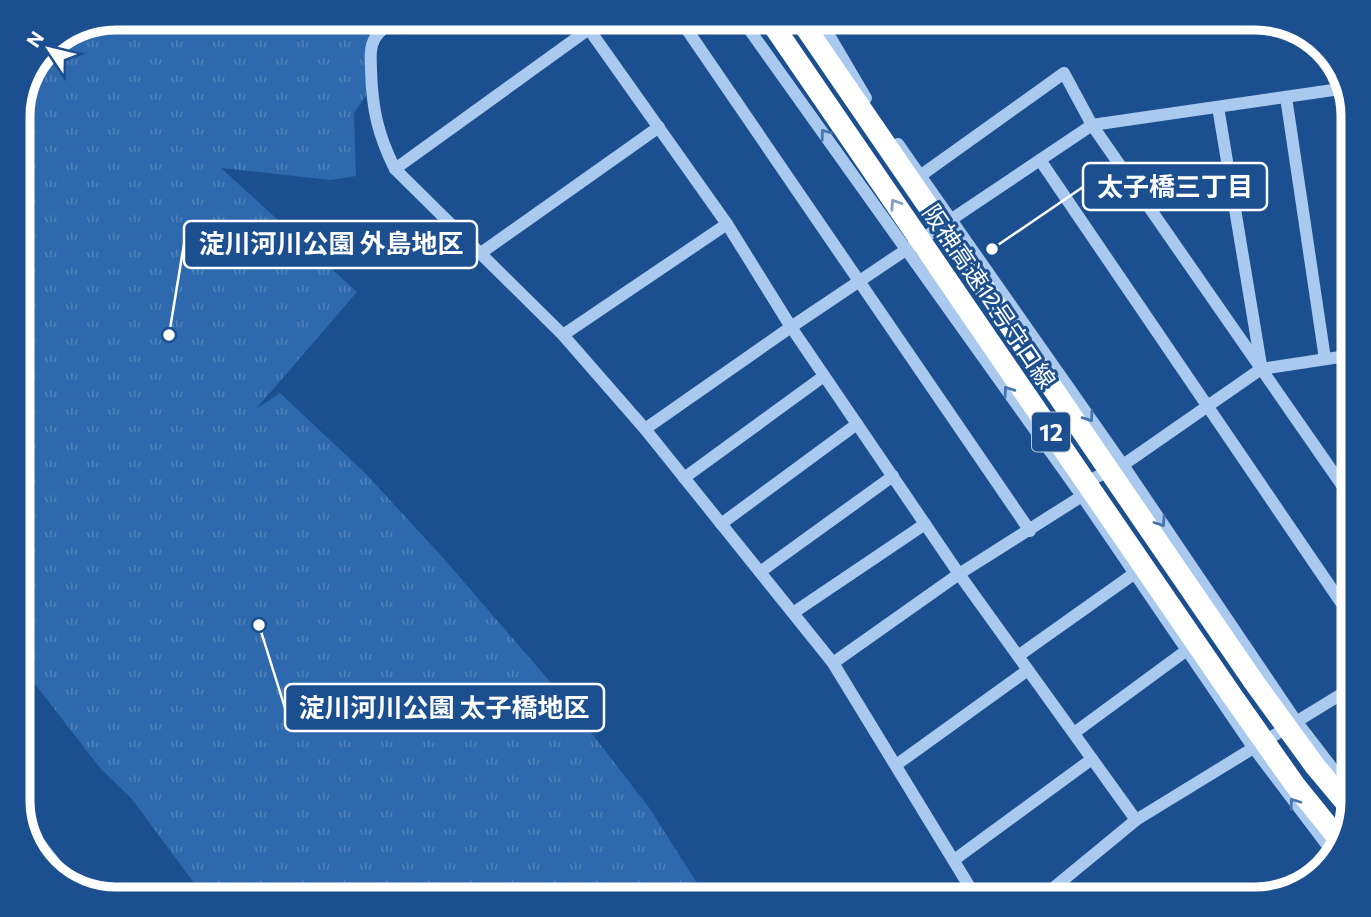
<svg xmlns="http://www.w3.org/2000/svg" width="1371" height="917" font-family="Commissioner,'Noto Sans JP',sans-serif">
	<defs>
		<pattern id="park-tufts" width="24" height="20" patternUnits="userSpaceOnUse" patternTransform="scale(1.75)"><rect width="24" height="20" fill="#2e69ad"/><path d="M3 7l-1-3M5 7V3M7 7l1-3M15 17l-1-3M17 17v-4M19 17l1-3" fill="none" stroke="#4d80b9"/></pattern>
		<pattern id="water-rules" width="6" height="5" patternUnits="userSpaceOnUse" patternTransform="scale(1.75)"><rect width="6" height="5" fill="#3c6290"/><path d="M0 2.5h6" fill="none" stroke="#597aa1"/></pattern>
	</defs>
	<rect width="100%" height="100%" fill="#1b4f8f"/>
	<path fill="url(#park-tufts)" d="M116,18H380L382,22L365,58L366,95L354,113L356,176L331,180L221,168L357,292L256,409L280,393L366,474L445,560L566,700L650,809L707,899H206L131,798L100,768L18,662V110L46,46Z"/>
	<path fill="url(#water-rules)" stroke="#9cc4f0" stroke-width="2" d="M18,807L81,889C38,876 29,847 18,807Z"/>
	<g fill="none" stroke-linecap="round" stroke-linejoin="round">
		<g stroke="#a9c9ee" stroke-width="12">
			<path d="M400,18C391,23 380,29 375,38C369,48 371,60 371,70C372,109 378,135 395,169L563,335L645,429L833,663L977,899"/>
			<path d="M581,18L727,224L791,327L959,574L1136,820"/>
			<path d="M679,18L1030,531"/>
			<path d="M741,18L1082,496L1253,747L1336,857"/>
			<path d="M819,18L866,98"/>
			<path d="M900,18L955,21L980,18"/>
			<path d="M1064,18L1092,20L1102,18"/>
			<path d="M1118,18H1121"/>
			<path d="M1154,18H1159"/>
			<path d="M1286,97L1325,359"/>
			<path d="M1218,107L1261,365"/>
			<path d="M898,144L1123,465L1296,721L1353,795"/>
			<path d="M1040,160L1353,620"/>
			<path d="M395,169L589,29"/>
			<path d="M920,176L1064,73L1092,125L1353,501"/>
			<path d="M481,253L659,127"/>
			<path d="M563,335L727,224"/>
			<path d="M645,429L791,327L1092,125L1347,88"/>
			<path d="M684,478L824,376"/>
			<path d="M1081,484L1123,465L1261,369L1353,355"/>
			<path d="M721,524L857,424"/>
			<path d="M760,572L893,476"/>
			<path d="M793,613L925,524"/>
			<path d="M1018,656L1135,573"/>
			<path d="M833,663L959,574L1082,496"/>
			<path d="M1074,733L1187,650"/>
			<path d="M896,765L1028,670"/>
			<path d="M954,860L1092,759"/>
			<path d="M1040,899L1136,820L1353,687"/>
		</g>
		<g stroke="#fff" stroke-width="21">
			<path d="M768,18L1233,697L1295,785L1341,842"/>
			<path d="M799,18L1254,682L1315,766L1351,809"/>
		</g>
	</g>
	<defs><path id="oneway-chevron" d="M-2-3.5L2.5 0L-2 3.5" fill="none" stroke-width="1.6" stroke-linecap="round" stroke-linejoin="round" transform="scale(1.75)"/></defs>
	<g stroke="#4674ac">
		<use href="#oneway-chevron" transform="translate(825 134) rotate(-126)"/>
		<use href="#oneway-chevron" transform="translate(1008 391) rotate(-125)"/>
		<use href="#oneway-chevron" transform="translate(1089 417) rotate(55)"/>
		<use href="#oneway-chevron" transform="translate(1161 522) rotate(56)"/>
		<use href="#oneway-chevron" transform="translate(1294 803) rotate(-126)"/>
	</g>
	<use stroke="#829ec1" href="#oneway-chevron" transform="translate(895 204) rotate(-124)"/>
	<g text-anchor="middle" dominant-baseline="central" stroke-width="6" stroke-linejoin="round" paint-order="stroke">
		<rect fill="#1b4f8f" stroke="#bbcadd" stroke-width="2" x="1032" y="412.5" width="38" height="39" rx="5"/>
		<g font-size="23" font-weight="bold" fill="#fff">
			<text x="1051" y="432">12</text>
		</g>
		<g font-size="24" fill="#fff" stroke="#1b4f8f">
			<text transform="translate(990 296) rotate(56)">阪神高速12号守口線</text>
		</g>
	</g>
	<path d="M0 0H1371V917H0ZM116 30H1255A86 86 0 0 1 1341 116V801A86 86 0 0 1 1255 887H116A86 86 0 0 1 30 801V116A86 86 0 0 1 116 30Z" fill="#1b4f8f" fill-rule="evenodd"/>
	<path fill="none" stroke="#fff" stroke-width="9" d="M116 30H1255A86 86 0 0 1 1341 116V801A86 86 0 0 1 1255 887H116A86 86 0 0 1 30 801V116A86 86 0 0 1 116 30Z"/>
	<path fill="none" stroke="#fff" stroke-width="2.5" d="M992 249L1083 187M169 335L184 244M259 625L285 708"/>
	<g fill="#fff" stroke="#1b4f8f" stroke-width="2.5">
		<circle cx="992" cy="249" r="7"/>
		<circle cx="169" cy="335" r="7"/>
		<circle cx="259" cy="625" r="7"/>
	</g>
	<g fill="#1b4f8f" stroke="#fff" stroke-width="2.5">
		<rect x="1083" y="163" width="184" height="47" rx="7"/>
		<rect x="184" y="221" width="293" height="47" rx="7"/>
		<rect x="285" y="684" width="319" height="47" rx="7"/>
	</g>
	<g font-size="26" text-anchor="middle" font-weight="bold" fill="#fff">
		<text x="1175" y="196">太子橋三丁目</text>
		<text x="331" y="253">淀川河川公園 外島地区</text>
		<text x="444" y="717">淀川河川公園 太子橋地区</text>
	</g>
	<g transform="translate(49 49) rotate(305)" stroke="#1b4f8f" stroke-width="5" paint-order="stroke">
	<path d="M0-5L12 26L0 18L-12 26Z" fill="#ffffff"/>
	<text y="-10" font-size="19" font-weight="bold" text-anchor="middle" fill="#ffffff">N</text>
	</g>
</svg>
